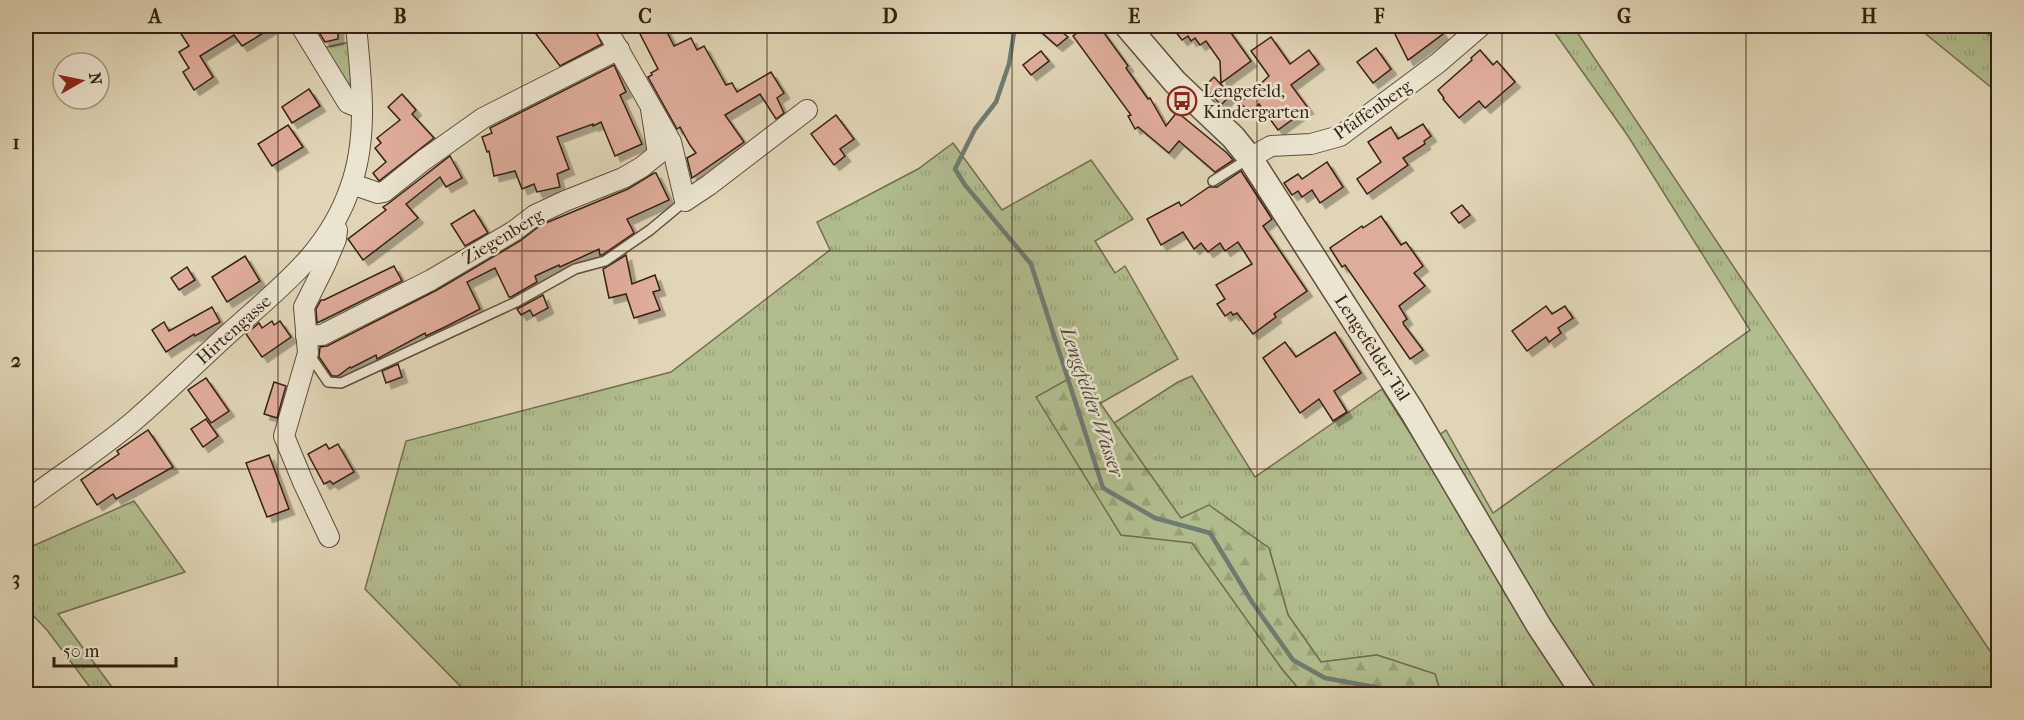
<svg xmlns="http://www.w3.org/2000/svg" width="2024" height="720" font-family="'IM FELL French Canon',serif">
	<defs>
		<pattern id="grass-tufts" width="24" height="20" patternUnits="userSpaceOnUse" patternTransform="scale(1.5)"><rect width="24" height="20" fill="#b1bd8e"/><path d="M3 7l-1-3M5 7V3M7 7l1-3M15 17l-1-3M17 17v-4M19 17l1-3" fill="none" stroke="#99a279"/></pattern>
		<pattern id="forest-firs" width="22" height="20" patternUnits="userSpaceOnUse" patternTransform="scale(1.5)"><rect width="22" height="20" fill="#b1bd8e"/><path d="M5 1l3.5 6h-7zM16 11l3.5 6h-7z" fill="#99a279"/></pattern>
		<filter id="shadow"><feDropShadow dx="5.5" dy="5.5" stdDeviation="0" flood-color="#0004"/></filter>
	</defs>
	<rect width="100%" height="100%" fill="#e0d5b6"/>
	<filter id="stains"><feTurbulence type="fractalNoise" baseFrequency=".00333" numOctaves="4"/><feColorMatrix values="0 0 0 0 .2 0 0 0 0 .09 0 0 0 0 .02 0 0 0 .5 -.17"/></filter>
	<radialGradient id="worn" r=".72"><stop offset=".6" stop-color="#630" stop-opacity="0"/><stop offset="1" stop-color="#630" stop-opacity=".3"/></radialGradient>
	<g fill="url(#grass-tufts)" stroke="#726f50" stroke-width="1.5">
		<path d="M1550,26H1573L1998,663V694H1441L1435,674L1377,655L1321,662L1288,615L1269,548L1181,519L1114,423L1178,382L1192,376L1255,477L1382,389L1420,449L1446,430L1493,513L1750,330L1628,136Z"/>
		<path d="M1916,26H1978L1998,42V93Z"/>
		<path d="M350,42L353,90L351,91L322,48Z"/>
		<path d="M953,143L1002,210L1091,160L1133,219L1095,241L1115,273L1125,266L1178,359L1101,403L1079,373L1121,535L1192,542L1282,669L1298,688L1324,694H468L365,589L406,441L671,372L830,250L817,222L918,169Z"/>
		<path d="M134,501L185,572L58,614L117,694H95L47,630L26,608V591L31,588L26,581V549Z"/>
	</g>
	<path fill="url(#forest-firs)" stroke="#726f50" stroke-width="1.5" d="M1079,373L1181,518L1209,505L1269,548L1288,615L1321,662L1377,655L1435,674L1441,694H1324L1298,688L1282,669L1192,543L1121,535L1036,397Z"/>
	<g fill="none" stroke-linecap="round" stroke-linejoin="round">
		<path stroke="#6e7c73" stroke-width="4.5" d="M1015,26L1009,64L996,102L975,129L955,169L965,185L1031,264L1103,488L1155,518L1210,533L1252,602L1293,660L1325,678L1391,690L1398,694"/>
	</g>
	<g fill="#deac9a" stroke="#342112" stroke-width="1.5" filter="url(#shadow)">
		<path d="M176,26H275L242,46L234,35L200,56L213,77L194,90L183,72L189,68L179,52L189,46Z"/>
		<path d="M315,26H338V39L325,42Z"/>
		<path d="M530,26H593L602,44L560,66Z"/>
		<path d="M636,26H664L674,46L691,38L697,50L704,46L726,85L732,83L737,92L771,72L784,93L777,98L784,113L776,119L760,94L725,115L744,142L692,178L687,158L696,153L690,145L680,127L677,129L648,77L652,75L651,73L658,69Z"/>
		<path d="M1034,26H1055L1068,37L1057,46Z"/>
		<path d="M1087,26H1099L1123,59L1128,66L1126,68L1148,99L1150,98L1166,126L1177,112L1227,153L1233,160L1215,172L1179,141L1169,153L1138,127L1135,129L1128,116L1131,115L1073,36Z"/>
		<path d="M1171,26H1226L1251,61L1221,83L1220,61L1206,41L1200,45L1195,38L1191,41L1188,36L1182,40Z"/>
		<path d="M1391,26H1437L1443,34L1408,60Z"/>
		<path d="M1271,37L1290,64L1309,50L1319,64L1291,85L1308,108L1278,130L1259,104L1251,113L1240,103L1269,76L1251,51Z"/>
		<path d="M1376,48L1391,69L1373,83L1357,62Z"/>
		<path d="M1480,50L1493,65L1497,61L1515,82L1485,108L1479,101L1459,118L1443,99L1444,98L1438,90L1472,60L1471,58Z"/>
		<path d="M1041,51L1049,61L1031,75L1023,65Z"/>
		<path d="M614,65L626,92L620,95L642,144L615,156L601,122L593,126V124L557,137L569,169L557,174L560,187L537,192L534,184L522,189L515,171L494,176L489,151L487,152L482,137L492,133L490,128Z"/>
		<path d="M1214,77L1231,95L1221,105L1204,87Z"/>
		<path d="M309,89L320,106L292,123L282,107Z"/>
		<path d="M402,94L416,110L412,114L434,138L379,181L373,173L386,162L375,148L381,143L377,138L400,120L388,107Z"/>
		<path d="M836,115L854,139L840,149L845,156L834,165L811,134Z"/>
		<path d="M1423,124L1431,136L1424,141L1425,144L1403,158L1408,165L1367,194L1357,179L1381,162L1368,142L1391,127L1398,139Z"/>
		<path d="M288,125L303,147L272,166L258,144Z"/>
		<path d="M450,156L462,178L446,187L440,177L406,204L418,218L363,260L348,239L386,210L383,207L389,203Z"/>
		<path d="M1327,162L1343,187L1320,203L1312,190L1302,197L1298,191L1292,195L1284,183L1298,174L1302,179Z"/>
		<path d="M1241,171L1272,219L1263,226L1307,291L1274,314L1276,317L1253,334L1237,313L1233,315L1231,312L1225,316L1217,304L1225,299L1216,285L1252,264L1238,242L1225,251L1220,243L1208,252L1201,243L1194,249L1183,232L1161,245L1147,219L1179,202L1181,206L1209,187H1217Z"/>
		<path d="M654,173H656L669,200L627,219L634,233L602,255H600L599,249L560,267L559,265L535,276L537,282L511,297H509L495,268L467,282L480,309L447,326L426,336L425,333L377,359L376,355L351,368L350,367L338,376H332L319,357L320,347L327,346L437,290L520,241L541,225L628,189Z"/>
		<path d="M1462,205L1470,215L1459,223L1451,213Z"/>
		<path d="M474,210L488,233L465,246L451,224Z"/>
		<path d="M1381,216L1401,245L1406,242L1423,266L1414,273L1425,286L1399,306L1407,319L1403,322L1404,325L1423,350L1410,359L1345,265L1342,267L1330,248L1362,226L1363,228Z"/>
		<path d="M626,255L632,284L655,275L660,290L653,292L660,310L634,318L626,294L609,298L603,269Z"/>
		<path d="M245,256L260,281L227,302L212,277Z"/>
		<path d="M394,266L402,281L317,323L316,309L321,300H324Z"/>
		<path d="M187,267L195,280L179,290L171,278Z"/>
		<path d="M543,295L548,308L533,316L530,310L521,315L517,309Z"/>
		<path d="M1546,306L1552,314L1565,306L1573,318L1558,328L1561,333L1549,342L1546,337L1527,351L1512,331Z"/>
		<path d="M212,307L220,322L195,336L194,334L166,352L152,330L164,322L169,331Z"/>
		<path d="M272,321L274,325L280,321L291,337L262,357L246,334L259,323L262,328Z"/>
		<path d="M1335,332L1361,373L1334,391L1347,412L1333,421L1319,399L1300,413L1263,358L1285,342L1296,357Z"/>
		<path d="M398,364L402,377L386,383L382,371Z"/>
		<path d="M206,378L229,411L211,423L188,390Z"/>
		<path d="M274,382L286,386L277,418L264,414Z"/>
		<path d="M206,419L218,436L203,447L191,429Z"/>
		<path d="M148,430L173,467L116,499L113,494L97,505L81,480L119,454L117,451Z"/>
		<path d="M326,444L329,449L338,444L354,472L333,484L330,481L324,484L308,454Z"/>
		<path d="M269,455L289,509L267,517L246,463Z"/>
	</g>
	<g fill="none" stroke-linecap="round" stroke-linejoin="round">
		<g stroke="#5f4e3b" stroke-width="12">
			<g id="service">
				<path d="M1213,181L1248,159"/>
				<path d="M309,354L328,382L341,383L516,302L575,269L605,261L650,230L685,201"/>
			</g>
		</g>
		<g stroke="#5f4e3b" stroke-width="22">
			<g id="minor">
				<path d="M301,26L348,103L353,105L361,106"/>
				<path d="M605,26L671,142L685,201L709,185L807,110"/>
				<path d="M1250,158L1271,146L1311,144L1340,136L1438,63L1481,26"/>
				<path d="M352,184L378,193L384,192L424,160L483,118L619,49"/>
				<path d="M306,336L322,335L431,280L514,231L535,215L565,201L623,178L642,167L658,154L651,109"/>
				<path d="M26,501C62,474 101,449 135,420C170,390 202,357 236,327C283,285 329,250 350,188C369,137 361,78 356,26"/>
				<path d="M329,537L303,482L284,436L308,353L304,307L325,265L336,239L337,230"/>
			</g>
		</g>
		<g stroke="#5f4e3b" stroke-width="27">
			<path id="tertiary" d="M1127,26L1175,82L1233,137L1250,158L1412,411L1539,626L1584,694"/>
		</g>
		<use href="#service" stroke="#ebe4d0" stroke-width="9"/>
		<use href="#minor" stroke="#ebe4d0" stroke-width="20"/>
		<use href="#tertiary" stroke="#ebe4d0" stroke-width="24"/>
	</g>
	<path fill="none" stroke="#342112" stroke-width="1.5" stroke-opacity="0.55" d="M278,26V694M522,26V694M767,26V694M1012,26V694M1257,26V694M1502,26V694M1746,26V694M26,251H1998M26,469H1998"/>
	<defs>
		<g id="bus-ring" transform="scale(1.5)"><circle r="9.5" fill="#ebe4d0" stroke="#8f2418" stroke-width="1.5"/><path d="M-5-6H5V4H4V6H2V4H-2V6H-4V4H-5ZM-3.5-4V0h7V-4ZM-3.5 1.2v1.5H-2V1.2ZM2 1.2v1.5H3.5V1.2Z" fill="#8f2418"/></g>
	</defs>
	<g fill-rule="evenodd">
		<use href="#bus-ring" x="1182" y="101"/>
	</g>
	<g text-anchor="middle" dominant-baseline="central" stroke-width="5" stroke-linejoin="round" paint-order="stroke">
		<g font-size="18" fill="#342112" stroke="#ebe4d0" text-anchor="start">
			<text x="1203" y="91">Lengefeld,<tspan x="1203" dy="21">Kindergarten</tspan></text>
		</g>
		<g font-size="18" fill="#342112" stroke="#ebe4d0">
			<text transform="translate(1373 110) rotate(-35)">Pfaffenberg</text>
			<text transform="translate(503 237) rotate(-31)">Ziegenberg</text>
			<text transform="translate(234 330) rotate(-42)">Hirtengasse</text>
			<text transform="translate(1372 348) rotate(57)">Lengefelder Tal</text>
		</g>
		<g font-size="20" font-style="italic" fill="#514e42" stroke="#ebe4d0">
			<text transform="translate(1092 402) rotate(71)">Lengefelder Wasser</text>
		</g>
	</g>
	<rect width="2024" height="720" fill="none" stroke="#e0d5b6" stroke-width="66"/>
	<g transform="translate(81 81) rotate(81)"><circle r="28" fill="#ebe4d0" stroke="#a29684" stroke-width="1.5"/>
	<path d="M0-4.5L10 22L0 15L-10 22Z" fill="#8f2418"/>
	<text y="-9" font-size="16" font-weight="bold" text-anchor="middle" fill="#342112">N</text>
	</g>
	<path d="M54 657v9h122v-9" fill="none" stroke="#342112" stroke-width="3"/>
	<text x="63" y="657" font-size="18" fill="#342112" stroke="#ebe4d0" stroke-width="4.5" paint-order="stroke">50 m</text>
	<rect x="33" y="33" width="1958" height="654" fill="none" stroke="#342112" stroke-width="2"/>
	<g font-size="20" text-anchor="middle" font-weight="bold" fill="#342112">
		<text x="155" y="23">A</text>
		<text x="400" y="23">B</text>
		<text x="645" y="23">C</text>
		<text x="890" y="23">D</text>
		<text x="1134" y="23">E</text>
		<text x="1379" y="23">F</text>
		<text x="1624" y="23">G</text>
		<text x="1869" y="23">H</text>
		<text x="16" y="149">1</text>
		<text x="16" y="367">2</text>
		<text x="16" y="585">3</text>
	</g>
	<rect width="100%" height="100%" filter="url(#stains)"/>
	<rect width="100%" height="100%" fill="url(#worn)"/>
</svg>
